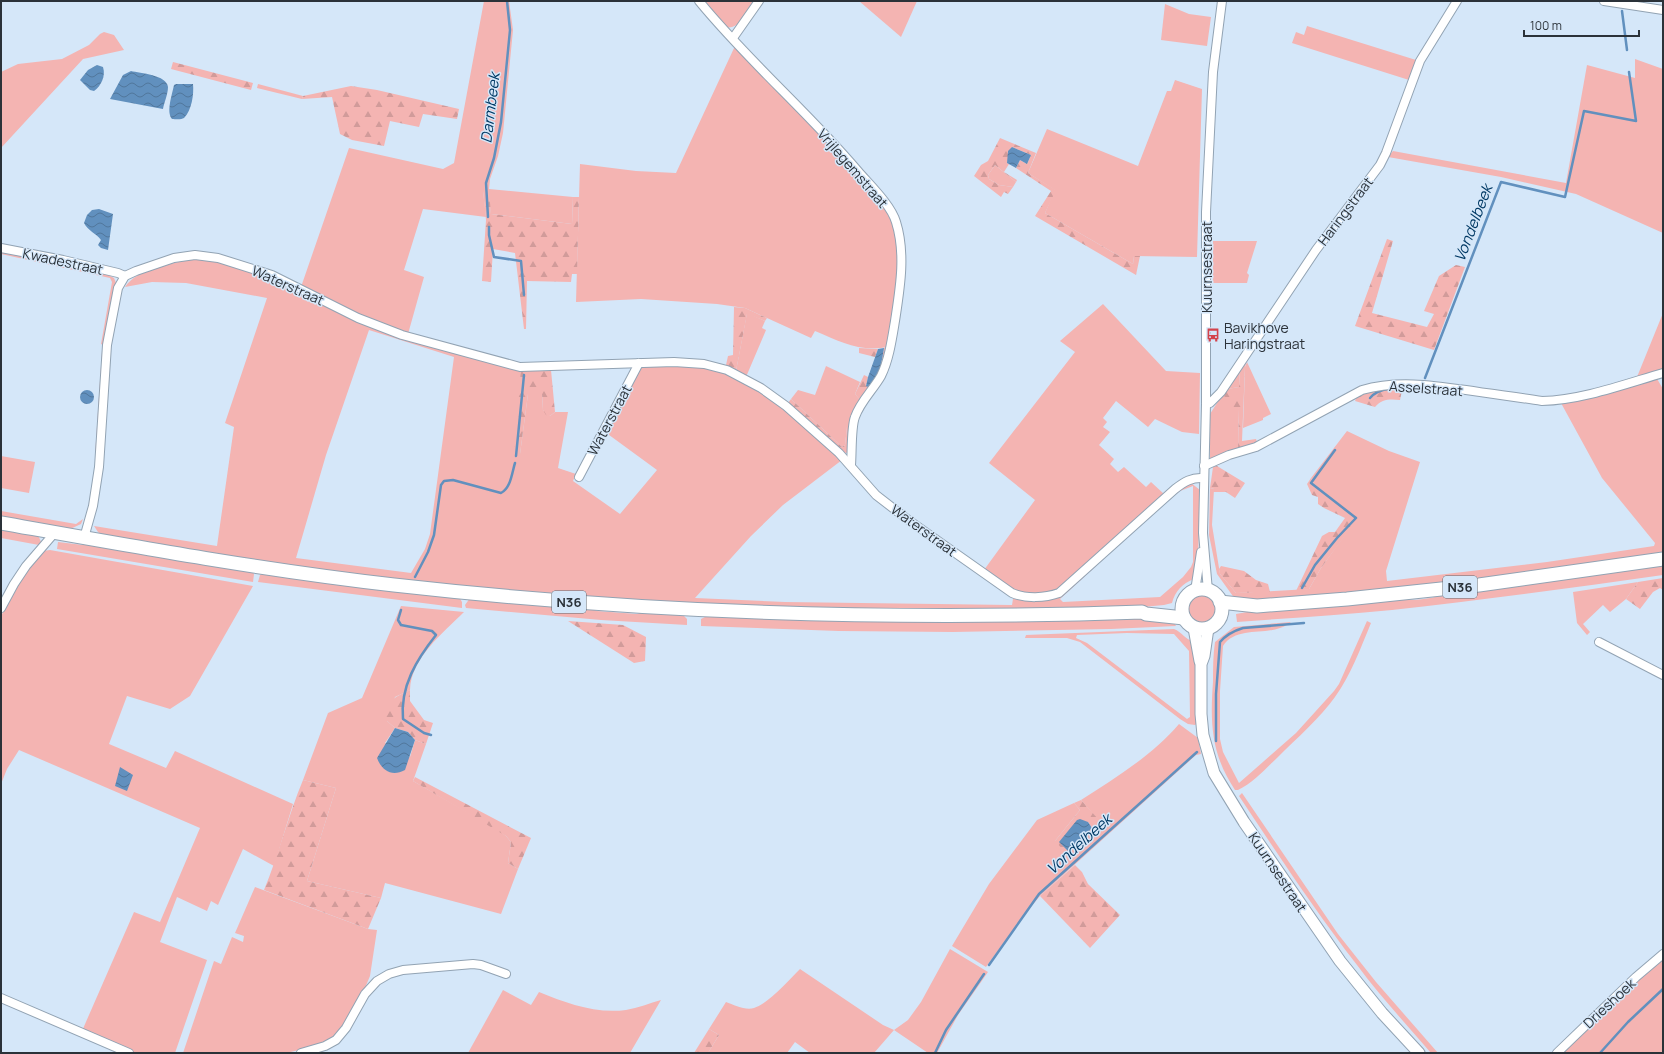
<svg xmlns="http://www.w3.org/2000/svg" width="1664" height="1054" font-family="Manrope,sans-serif">
	<defs>
		<pattern id="forest-firs" width="22" height="20" patternUnits="userSpaceOnUse"><rect width="22" height="20" fill="#f4b4b2"/><path d="M5 1l3.5 6h-7zM16 11l3.5 6h-7z" fill="#d19b9a"/></pattern>
		<pattern id="water-waves" width="16" height="10" patternUnits="userSpaceOnUse"><rect width="16" height="10" fill="#6190be"/><path d="M0 5q4-4 8 0t8 0" fill="none" stroke="#50769b"/></pattern>
	</defs>
	<rect width="100%" height="100%" fill="#d5e7f9"/>
	<g fill="#f4b4b2" fill-rule="evenodd">
		<path d="M484,1H509L513,30L503,133L498,156L490,179L489,189L573,197L572,224L491,214L488,191H483L486,217L423,209L404,270L424,277L408,334L381,325L301,287L349,148L443,169L454,163Z"/>
		<path d="M702,1H756C748,11 739,31 725,27Z"/>
		<path d="M859,1H917L901,37Z"/>
		<path d="M1165,4L1189,14L1211,17L1207,46L1161,40Z"/>
		<path d="M1307,26L1416,60L1409,80L1292,43L1296,32L1304,35Z"/>
		<path d="M104,32L114,35L124,50L83,59L1,148V72L18,64L62,59L89,45L100,34Z"/>
		<path d="M735,46L812,123L884,206L895,226L900,267L888,347C859,352 841,342 815,331L811,338L745,308L717,304L641,299L576,302L580,164L636,171L676,173Z"/>
		<path d="M1635,59L1663,69V233L1576,194L1501,177L1388,157L1393,151L1566,183L1587,65L1635,78Z"/>
		<path d="M1175,80L1202,89L1197,257L1134,256L1133,264L1045,213L1055,190L1028,173L1047,129L1138,166L1167,91H1171Z"/>
		<path d="M258,84L303,96L302,99L257,88Z"/>
		<path d="M995,165L1016,182L1013,187L999,185L989,179L988,175Z"/>
		<path d="M1213,241H1257L1247,273L1249,275L1247,283H1213Z"/>
		<path d="M1,250L98,270L114,278L116,283L103,345L101,344L112,282L110,278L1,254Z"/>
		<path d="M188,260H207L233,266L274,278L365,323L521,369L520,454L528,394H542L543,410L550,416L555,412H568L558,468L576,474L573,481L620,514L657,470L605,432L642,366H702L726,372L777,403L842,460L783,505L751,536L695,598L785,602L1012,605L1013,599L1041,600L1058,598L1082,575L1178,489L1191,483L1200,490L1198,560L1194,579C1183,583 1175,591 1172,603L1164,605L1132,608L848,612L600,597L594,600L521,594L294,567L104,537L98,532L94,526L217,546L234,427L225,423L267,298L186,283L152,282L125,287C137,269 167,265 188,260ZM369,330L454,357L430,534L425,549L411,573L296,558L326,455ZM1193,486V562L1191,567L1183,577L1160,597L1063,602L1060,599L1156,511L1180,491Z"/>
		<path d="M1103,304L1166,371L1200,373L1199,434L1182,432L1155,419L1148,427L1116,401L1103,418L1107,422L1103,427L1110,432L1099,445L1114,459L1110,464L1118,472L1124,467L1146,487L1151,482L1164,494L1058,591C1021,598 1013,591 984,570L1035,500L989,463L1075,352L1060,341Z"/>
		<path d="M747,313L765,321L762,328L766,330L746,377L736,371Z"/>
		<path d="M1663,313V370L1637,377Z"/>
		<path d="M102,351L104,352L98,457L95,456Z"/>
		<path d="M1247,362L1271,414L1263,418V420L1243,428L1245,367Z"/>
		<path d="M826,366L860,382L855,394L861,401L851,427H847L845,445L842,447L791,399L798,390L815,395Z"/>
		<path d="M1240,368L1239,387L1227,389Z"/>
		<path d="M1656,377L1663,389V554C1527,575 1390,589 1252,601L1235,599L1217,574L1209,535L1210,488L1214,489L1212,525L1220,574L1236,593L1309,589L1321,568L1357,518L1314,484L1311,478L1347,431L1389,451L1420,462L1386,571L1387,581L1547,562L1654,546L1655,543L1602,478L1561,403Z"/>
		<path d="M1224,392L1239,409L1238,448L1211,460L1210,458V414Z"/>
		<path d="M1,456L35,462L29,493L1,488Z"/>
		<path d="M1,511L76,524L83,519L81,524L68,530L1,518Z"/>
		<path d="M1,527L38,535L41,542L39,545L1,538Z"/>
		<path d="M58,542L83,545L85,542L251,570L254,574L253,582L57,549Z"/>
		<path d="M50,550L253,586L190,696L170,709L127,696L109,744L166,768L175,751L293,804L274,866L243,849L218,905L211,901L207,911L177,897L160,942L207,960L175,1053H136L82,1031L134,912L160,922L200,828L19,750L7,769L1,784V616L21,578L43,551Z"/>
		<path d="M1663,563V575C1573,588 1482,600 1392,610C1340,615 1289,618 1237,622L1236,614L1253,611L1396,598C1409,602 1437,599 1449,592Z"/>
		<path d="M264,572L459,597L462,602V608L258,582L260,575Z"/>
		<path d="M1638,582L1626,599L1610,612L1603,605L1583,624L1590,632L1587,635L1577,623L1573,592Z"/>
		<circle cx="1202" cy="609" r="15"/>
		<path d="M470,598L591,608L597,611L637,614L643,612L683,615L687,619V625L601,620L466,608L465,605Z"/>
		<path d="M401,606L464,612C443,633 411,658 410,690L395,697L387,721L395,728L385,743L410,757L415,740L426,744L413,781L498,830L506,836L511,842L508,863L518,869L501,914L385,883L381,898L307,881L336,788L303,780L328,713L362,698Z"/>
		<path d="M707,616H1154L1172,620L1176,626L1111,629L953,632L839,631L701,626V619Z"/>
		<path d="M1367,621L1371,623C1361,647 1351,675 1335,697C1321,717 1296,739 1278,757C1266,768 1253,783 1238,790H1235C1211,754 1210,723 1213,682C1213,669 1213,655 1215,642L1234,627L1291,622C1288,624 1284,627 1280,628C1261,635 1236,627 1223,646L1220,691V739L1223,752L1239,783L1296,733L1334,691L1339,684Z"/>
		<path d="M1174,629C1182,632 1185,640 1194,641L1198,722L1195,725L1188,724L1180,719L1080,642L1067,638H1025L1026,635ZM1127,633L1174,634L1189,651L1190,717L1187,719L1087,643L1076,638L1077,635Z"/>
		<path d="M1179,724L1198,738L1201,754L1196,755L1040,896L1023,916L986,967L952,946L989,884L1037,820L1074,803L1080,810L1055,841L1094,826L1106,829L1081,800C1115,778 1153,755 1179,724Z"/>
		<path d="M1242,793L1338,934L1376,982L1438,1053H1431C1406,1024 1380,996 1357,965C1315,911 1277,853 1239,796Z"/>
		<path d="M255,887L368,929L377,930L370,976L362,995L343,1028L332,1039L317,1046L286,1053H183L214,961L221,964L232,937L243,942L244,936L235,933Z"/>
		<path d="M950,949L988,972L958,1015L937,1053H928L894,1030L874,1053H810L795,1042L787,1053H708L719,1035L709,1029L726,1002C734,1005 746,1011 754,1008C768,1004 790,979 800,969L883,1025L894,1030L908,1020L921,1002Z"/>
		<path d="M1663,958V1053H1561L1596,1018Z"/>
		<path d="M503,990L531,1005L539,992C566,1003 595,1014 626,1010C638,1008 650,1003 661,1000L630,1053H468Z"/>
	</g>
	<g fill="url(#forest-firs)">
		<path d="M173,62L253,83L251,90L171,69Z"/>
		<path d="M351,86L377,90L459,109L457,119L423,114L419,127L390,121L384,146L352,140L340,134L332,97L302,99L303,96Z"/>
		<path d="M1000,138L1036,153L1028,173L1056,190L1045,213L1133,264L1134,256H1140L1136,275L1035,216L1051,191L1016,168L1020,160L1027,164L1031,155L1012,147L1007,163L1009,164L1004,172L1017,180L1016,182L995,165L988,175L989,179L999,185L1013,187L1008,194L1004,192L1001,197L974,176L981,165L988,161Z"/>
		<path d="M483,191H489L491,214L572,224L573,197H579L577,274H572L571,282L527,281L526,329H524L515,253L493,249L491,282L482,281L486,220Z"/>
		<path d="M1387,239L1393,241L1372,313L1427,327L1434,314L1424,311L1439,276L1456,265L1465,267L1434,350L1355,326Z"/>
		<path d="M734,307L745,308L767,318L765,321L747,314L736,371L726,365L728,356L733,355Z"/>
		<path d="M888,347L883,366L861,401L855,394L864,375L868,377L866,386L881,363L884,348Z"/>
		<path d="M859,348L878,349L875,357L859,353Z"/>
		<path d="M1247,358L1245,367L1242,441L1256,439L1257,442L1238,448L1239,409L1230,407C1225,400 1222,396 1227,389L1239,387L1240,368Z"/>
		<path d="M521,369L551,370L555,412L550,416L546,415L543,410L542,394H528L520,454L514,452Z"/>
		<path d="M1403,386L1400,400C1389,399 1382,399 1375,407L1355,401L1358,394Z"/>
		<path d="M791,399L842,447L845,445L847,427H851L849,451L846,453L842,452L788,403Z"/>
		<path d="M1217,466L1245,483L1235,498L1226,492H1213L1214,489L1210,488L1213,467Z"/>
		<path d="M1311,478L1314,484L1358,518L1321,568L1309,589L1296,591L1322,536L1329,532H1335L1345,518L1324,508L1318,504V497L1312,495L1307,484Z"/>
		<path d="M1221,566L1244,571L1256,580L1268,584L1270,592L1236,593L1220,574L1219,569Z"/>
		<path d="M1663,578V590L1660,588L1653,592L1640,609L1626,599L1638,582Z"/>
		<path d="M568,621L623,625L646,637L645,661L634,663Z"/>
		<path d="M410,690V701L424,720L433,723L426,744L415,740L408,732L395,728L380,715C388,701 396,696 410,690Z"/>
		<path d="M415,777L531,838L518,869L508,863L511,842L506,836L413,781Z"/>
		<path d="M303,780L336,788L307,881L381,898L368,929L264,890C279,854 288,816 303,780Z"/>
		<path d="M1081,800L1107,829L1099,833L1094,826L1092,828L1088,822L1059,842L1069,852L1067,854L1055,841L1080,810L1074,803Z"/>
		<path d="M1075,865L1082,872L1088,884L1120,915L1090,948L1040,896Z"/>
		<path d="M709,1029L719,1035L708,1053H694Z"/>
	</g>
	<g fill="url(#water-waves)">
		<path d="M97,65L103,67C106,76 101,86 94,91L90,90L80,80L88,70Z"/>
		<path d="M131,71C140,73 167,75 168,87C168,94 164,103 163,109L110,99L123,75Z"/>
		<path d="M176,84H193C194,94 192,110 184,118C181,120 175,119 172,119C166,112 172,95 174,85Z"/>
		<path d="M1012,147L1031,155L1027,164L1020,160L1016,168L1007,163L1008,151Z"/>
		<path d="M99,209L113,214L108,250L101,248L98,245L101,240C96,233 88,231 84,223L87,215L92,210Z"/>
		<path d="M884,348C882,361 879,379 867,387L866,386L868,377L878,349Z"/>
		<circle cx="87" cy="397" r="7"/>
		<path d="M395,728L408,732L415,740L405,770C392,777 382,771 377,758Z"/>
		<path d="M120,767L133,775L127,791L115,786Z"/>
		<path d="M1080,819L1088,822L1092,828L1069,852L1059,842L1077,820Z"/>
	</g>
	<g fill="none" stroke-linecap="round" stroke-linejoin="round">
		<g stroke="#6190be" stroke-width="2.5">
			<path d="M1622,11L1627,50"/>
			<path d="M488,217L486,183L494,158L501,122L510,30L507,1"/>
			<path d="M489,227V235L494,257L521,261L524,295"/>
			<path d="M1425,378L1501,182L1565,197L1584,111L1636,121L1629,72"/>
			<path d="M1370,398C1382,384 1405,389 1421,389"/>
			<path d="M516,456L524,375"/>
			<path d="M415,577L428,552L434,535L441,485L444,481L453,480L501,493C511,488 512,472 515,463"/>
			<path d="M1302,588L1315,565L1337,538L1356,518L1311,483L1335,450"/>
			<path d="M401,610L398,620L401,625L432,631L436,635C417,659 400,686 403,719L424,733L431,735"/>
			<path d="M1216,741V694L1220,642C1226,635 1233,631 1243,628L1304,623"/>
			<path d="M989,965L1039,894L1197,752"/>
			<path d="M935,1053L946,1030L984,974"/>
			<path d="M1600,1053L1628,1022L1663,989"/>
		</g>
		<g stroke="#92a3b3" stroke-width="10">
			<g id="street">
				<path d="M699,1C748,61 808,112 858,171C870,185 891,205 896,222C906,254 900,288 895,321C892,339 889,360 881,376C873,390 860,402 855,417C851,427 852,453 851,465"/>
				<path d="M1604,1L1663,10"/>
				<path d="M733,38L759,1"/>
				<path d="M1,248L63,260L118,273L125,276"/>
				<path d="M1206,404L1210,403L1221,392L1316,250L1380,165L1386,153L1420,61L1457,1"/>
				<path d="M1204,466L1229,455L1256,447L1362,390C1396,380 1431,385 1466,390C1491,394 1517,397 1542,401C1582,400 1625,384 1663,373"/>
				<path d="M579,477L639,363"/>
				<path d="M84,538L93,506L99,467L107,345L118,288L125,276L136,271L174,258L195,255L218,258L272,275L358,318L402,335L520,367L674,362L704,364L727,370L761,388L786,406L839,453L876,495L907,519L1012,593C1026,599 1045,598 1059,593L1175,489C1184,482 1192,477 1203,478"/>
				<path d="M1195,591L1201,552"/>
				<path d="M1208,591L1203,533L1206,404V212L1213,72L1222,1"/>
				<path d="M1,608L14,584L26,566L51,537L52,532"/>
				<path d="M1599,642L1663,675"/>
				<path d="M1,998L129,1053"/>
				<path d="M301,1053L325,1046L336,1040L346,1028L365,994L377,981L389,974L403,970L473,964L481,965L506,974"/>
				<path d="M1557,1053L1636,977L1663,954"/>
			</g>
		</g>
		<g stroke="#92a3b3" stroke-width="13">
			<g id="secondary">
				<path d="M1194,628L1200,661"/>
				<path d="M1208,628L1204,656L1201,664V714L1203,735L1214,773L1244,822L1340,961L1382,1013L1419,1053"/>
			</g>
		</g>
		<g stroke="#92a3b3" stroke-width="15">
			<g id="primary">
				<path d="M1,523C131,546 262,570 394,585C642,613 892,621 1142,612L1146,614L1184,618"/>
				<circle cx="1202" cy="609" r="20"/>
				<path d="M1220,602L1257,606L1347,599L1479,585L1663,559"/>
			</g>
		</g>
		<use href="#street" stroke="#fff" stroke-width="8"/>
		<use href="#secondary" stroke="#fff" stroke-width="11"/>
		<use href="#primary" stroke="#fff" stroke-width="13"/>
	</g>
	<defs>
		<g id="bus-bare" transform="scale(1.08)"><path d="M-5-6H5V4H4V6H2V4H-2V6H-4V4H-5ZM-3.5-4V0h7V-4ZM-3.5 1.2v1.5H-2V1.2ZM2 1.2v1.5H3.5V1.2Z" fill="#d3434c" stroke="#d5e7f9" stroke-width="2.5" paint-order="stroke"/></g>
	</defs>
	<g fill-rule="evenodd">
		<use href="#bus-bare" x="1213" y="335"/>
	</g>
	<g text-anchor="middle" dominant-baseline="central" stroke-width="3" stroke-linejoin="round" paint-order="stroke">
		<g fill="#d5e7f9" stroke="#5e6873" stroke-width="1">
			<rect x="1443" y="576" width="34" height="22" rx="3"/>
			<rect x="552" y="591" width="34" height="22" rx="3"/>
		</g>
		<g font-size="13" font-weight="bold" fill="#2b3239">
			<text x="1460" y="587">N36</text>
			<text x="569" y="602">N36</text>
		</g>
		<g font-size="14" fill="#2b3239" stroke="#d5e7f9">
			<text transform="translate(853 168) rotate(49)">Vrijlegemstraat</text>
			<text transform="translate(1345 211) rotate(-53)">Haringstraat</text>
			<text transform="translate(63 261) rotate(12)">Kwadestraat</text>
			<text transform="translate(1206 267) rotate(-90)">Kuurnsestraat</text>
			<text transform="translate(288 285) rotate(24)">Waterstraat</text>
			<text transform="translate(1426 388) rotate(4)">Asselstraat</text>
			<text transform="translate(609 420) rotate(-62)">Waterstraat</text>
			<text transform="translate(924 530) rotate(36)">Waterstraat</text>
			<text transform="translate(1278 872) rotate(56)">Kuurnsestraat</text>
			<text transform="translate(1609 1003) rotate(-43)">Drieshoek</text>
		</g>
		<g font-size="14" fill="#2b3239" stroke="#d5e7f9" text-anchor="start">
			<text x="1224" y="327">Bavikhove<tspan x="1224" dy="16">Haringstraat</tspan></text>
		</g>
		<g font-size="15" font-style="italic" fill="#003964" stroke="#d5e7f9">
			<text transform="translate(490 108) rotate(-83)">Darmbeek</text>
			<text transform="translate(1473 223) rotate(-69)">Vondelbeek</text>
			<text transform="translate(1079 844) rotate(-42)">Vondelbeek</text>
		</g>
	</g>
	<rect width="1664" height="1054" fill="none" stroke="#2b3239" stroke-width="4"/>
	<path d="M1524 30v6h115v-6" fill="none" stroke="#2b3239" stroke-width="2"/>
	<text x="1530" y="30" font-size="12" fill="#2b3239" stroke="#d5e7f9" stroke-width="3" paint-order="stroke">100 m</text>
</svg>
